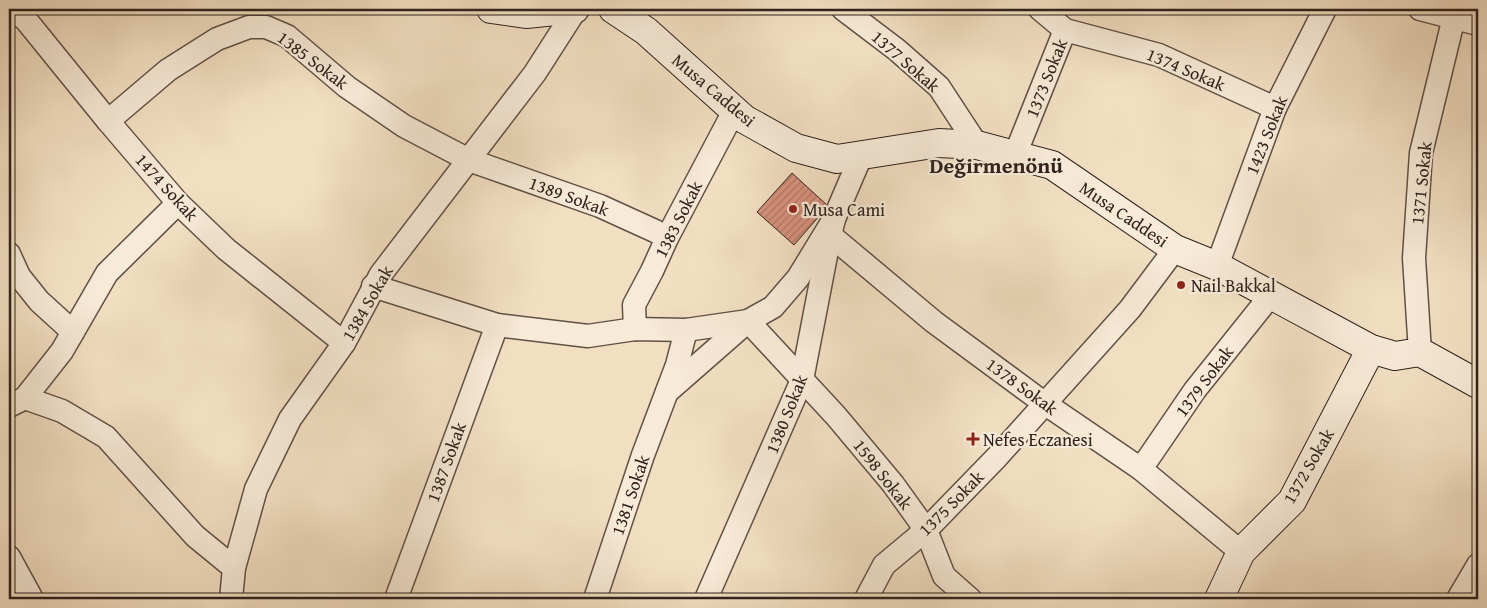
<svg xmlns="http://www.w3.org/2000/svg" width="1487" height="608" font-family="'Gentium Book Plus',serif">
	<defs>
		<pattern id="building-hatch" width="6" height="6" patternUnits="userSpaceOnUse" patternTransform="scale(1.25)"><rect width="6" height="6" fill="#d8927d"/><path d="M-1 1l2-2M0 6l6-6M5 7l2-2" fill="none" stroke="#b07766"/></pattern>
	</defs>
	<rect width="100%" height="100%" fill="#f2dfc2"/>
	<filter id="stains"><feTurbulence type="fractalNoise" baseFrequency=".004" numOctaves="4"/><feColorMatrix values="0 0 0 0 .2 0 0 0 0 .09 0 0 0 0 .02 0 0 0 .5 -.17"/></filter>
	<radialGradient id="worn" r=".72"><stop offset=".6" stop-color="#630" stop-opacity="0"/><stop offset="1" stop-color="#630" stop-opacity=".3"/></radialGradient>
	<path fill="url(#building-hatch)" stroke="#2f221d" d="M792,173L828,206L794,245L757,212Z"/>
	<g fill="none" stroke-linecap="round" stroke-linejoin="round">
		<g stroke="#605146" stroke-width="25">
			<g id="street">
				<path d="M13,9L26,20L108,121L178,203L226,249L344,343"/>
				<path d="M843,9L897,50L939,87L977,145"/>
				<path d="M1040,9L1065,30L1159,55L1275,108"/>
				<path d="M1420,9L1478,24"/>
				<path d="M108,121L168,70L217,39L249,27H266L287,36L347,87L404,126L469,160L600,206L655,231L667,238"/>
				<path d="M1015,155L1065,30"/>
				<path d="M830,235L934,322L1044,403L1141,469L1241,552"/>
				<path d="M9,254L19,276L39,301L73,332"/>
				<path d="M1217,266L1275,108L1325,9"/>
				<path d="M373,286L497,325L588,336L635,329L686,330L748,321"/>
				<path d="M748,321L836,416L893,484L926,530L944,576L970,599"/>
				<path d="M635,329L634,305L652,271L667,238L734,111"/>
				<path d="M1420,352L1414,258L1421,153L1454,17"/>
				<path d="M667,392L748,321L773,307L798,278L834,219L861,156"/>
				<path d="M25,398L62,411L106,437L195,536L234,568"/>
				<path d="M9,406L25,398L62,351L107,273L178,203"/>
				<path d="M1141,469L1195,390L1271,295"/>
				<path d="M9,557L32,599"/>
				<path d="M231,599L234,568L256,489L290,419L344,343L381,274L535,73L576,9"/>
				<path d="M396,599L497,325"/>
				<path d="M595,599L643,455L677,365L686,330"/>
				<path d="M706,599L802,380L830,235L834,219"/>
				<path d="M866,599L884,565L926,530L997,457L1130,309L1175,249"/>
				<path d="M1458,599L1478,565"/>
			</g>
		</g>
		<g stroke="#2f221d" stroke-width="30">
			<g id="secondary">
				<path d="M491,9L526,14L575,9"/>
				<path d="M613,9L646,31L744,119L796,148L837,159L939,143L977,145L1052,165L1175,249L1217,266L1371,349L1395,356L1420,352L1478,384"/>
				<path d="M1219,599L1241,552L1292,501L1371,349"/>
			</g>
		</g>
		<use href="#street" stroke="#f7ead7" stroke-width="22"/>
		<use href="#secondary" stroke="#f7ead7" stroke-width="28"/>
	</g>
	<g fill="#8f2418" stroke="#f7ead7" stroke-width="2">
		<circle cx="793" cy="209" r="5"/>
		<circle cx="1181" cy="285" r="5"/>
		<path d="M970.5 431.5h5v5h5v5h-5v5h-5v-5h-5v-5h5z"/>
	</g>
	<g text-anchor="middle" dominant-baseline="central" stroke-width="4.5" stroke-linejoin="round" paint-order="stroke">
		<g font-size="18" fill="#2f221d" stroke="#f7ead7">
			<text transform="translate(313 60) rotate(37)">1385 Sokak</text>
			<text transform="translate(906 61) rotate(41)">1377 Sokak</text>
			<text transform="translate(1186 69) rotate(23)">1374 Sokak</text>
			<text transform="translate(1046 78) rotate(-68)">1373 Sokak</text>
			<text transform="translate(714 90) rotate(40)">Musa Caddesi</text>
			<text transform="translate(1266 135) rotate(-68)">1423 Sokak</text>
			<text transform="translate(1421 183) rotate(-84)">1371 Sokak</text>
			<text transform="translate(167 187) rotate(48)">1474 Sokak</text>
			<text transform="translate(569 196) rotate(20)">1389 Sokak</text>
			<text transform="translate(1124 214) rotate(34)">Musa Caddesi</text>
			<text transform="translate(678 219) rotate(-63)">1383 Sokak</text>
			<text transform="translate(367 303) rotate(-60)">1384 Sokak</text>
			<text transform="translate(1204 381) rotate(-53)">1379 Sokak</text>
			<text transform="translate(1022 386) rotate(36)">1378 Sokak</text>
			<text transform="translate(786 414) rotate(-68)">1380 Sokak</text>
			<text transform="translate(446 462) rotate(-70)">1387 Sokak</text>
			<text transform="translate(1308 466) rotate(-60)">1372 Sokak</text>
			<text transform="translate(883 474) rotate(52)">1598 Sokak</text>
			<text transform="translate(630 495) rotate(-71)">1381 Sokak</text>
			<text transform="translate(951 503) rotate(-45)">1375 Sokak</text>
		</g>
		<g font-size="18" fill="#2f221d" stroke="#f7ead7" text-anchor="start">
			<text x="803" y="209">Musa Cami</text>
			<text x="1191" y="285">Nail Bakkal</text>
			<text x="983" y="439">Nefes Eczanesi</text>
		</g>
		<g font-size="22" font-weight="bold" fill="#2f221d" stroke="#f7ead7">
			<text x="996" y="165">Değirmenönü</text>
		</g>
	</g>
	<rect width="1487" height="608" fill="none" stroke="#f2dfc2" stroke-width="30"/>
	<rect x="10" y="10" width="1467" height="588" fill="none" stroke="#2f221d" stroke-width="2.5"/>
	<rect x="15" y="15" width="1457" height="578" fill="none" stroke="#2f221d"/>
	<rect width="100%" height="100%" filter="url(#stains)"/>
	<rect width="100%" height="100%" fill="url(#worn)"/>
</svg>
